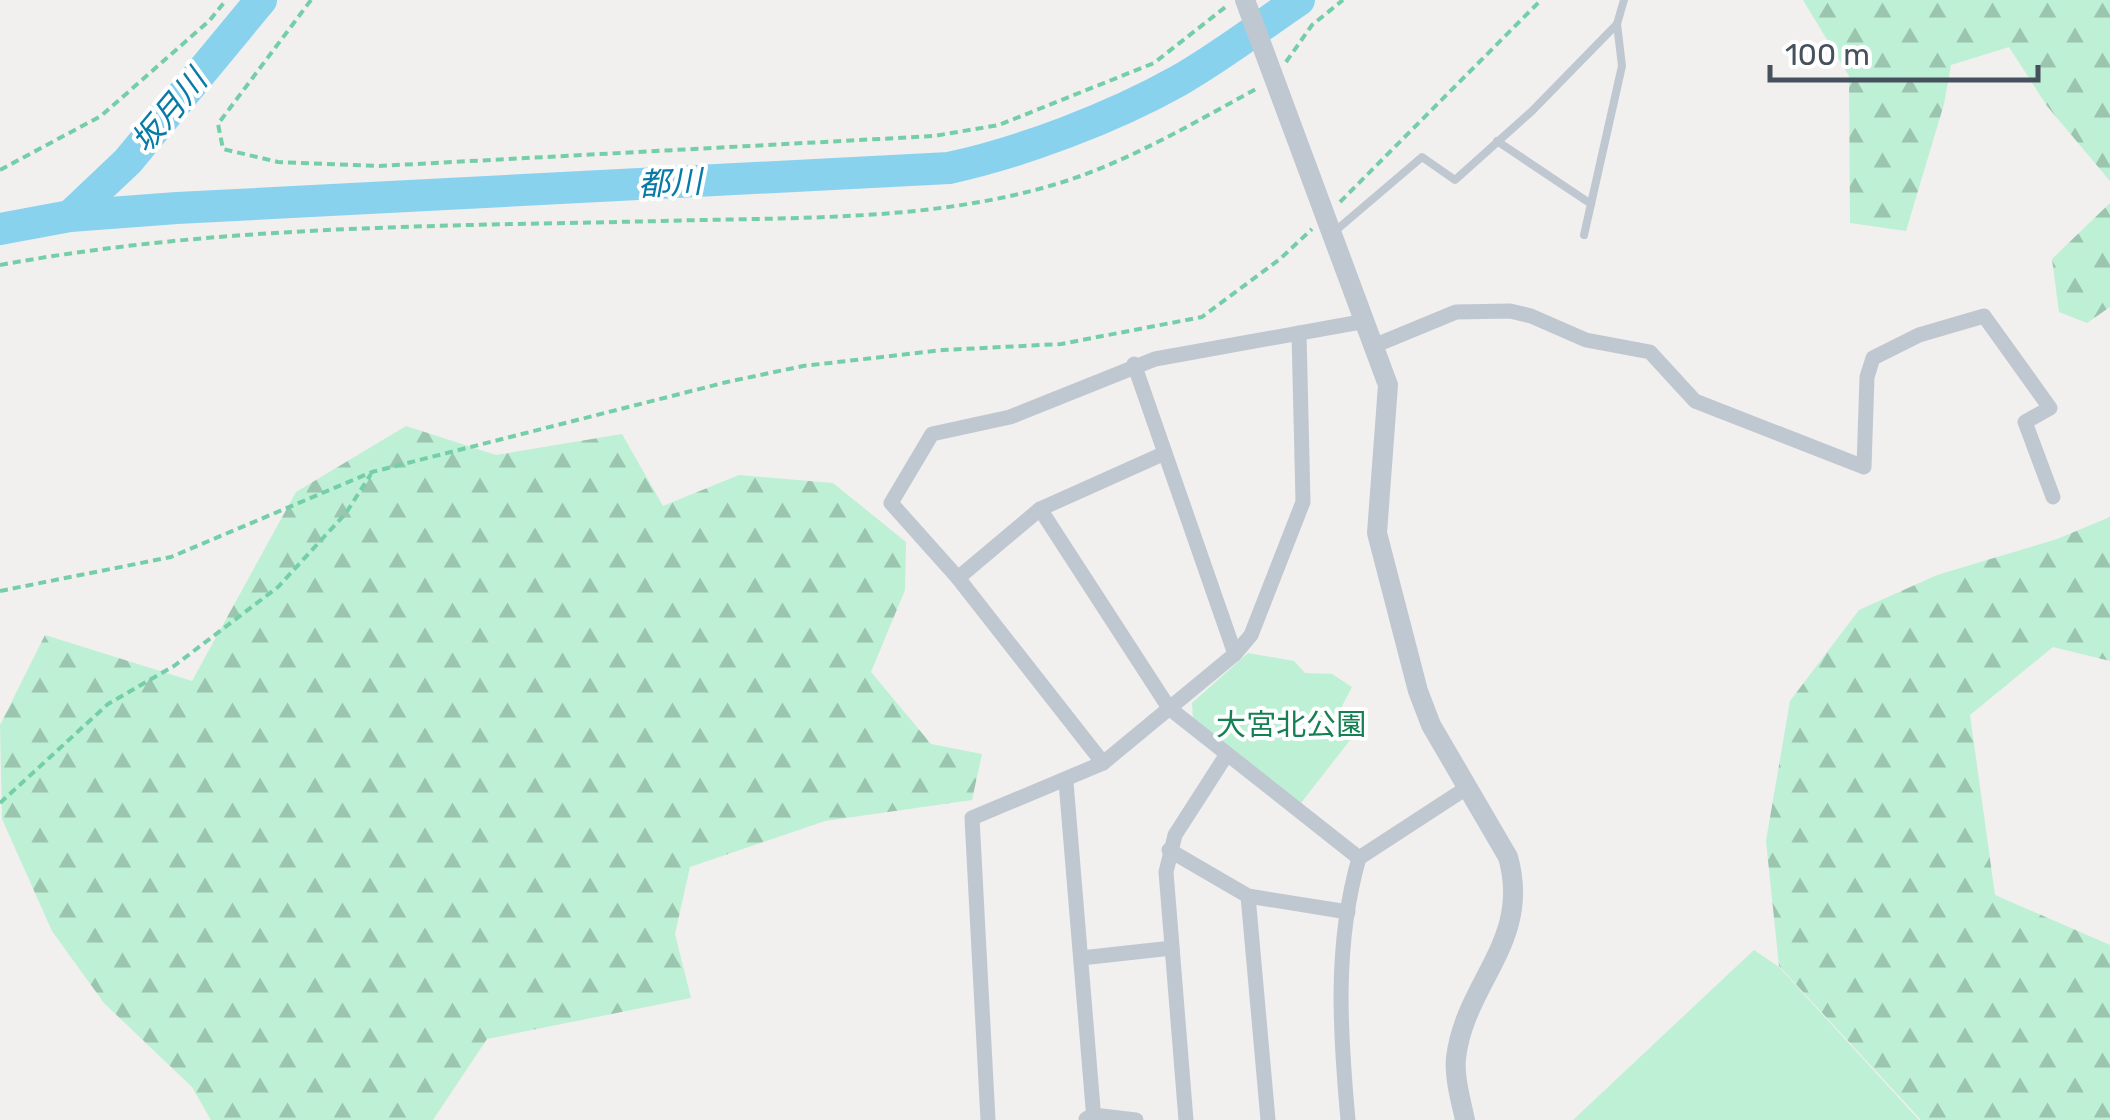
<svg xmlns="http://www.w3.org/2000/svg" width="2110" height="1120" font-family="Rubik,'Noto Sans JP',sans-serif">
	<defs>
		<pattern id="forest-firs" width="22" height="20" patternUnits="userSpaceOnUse" patternTransform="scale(2.5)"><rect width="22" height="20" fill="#bdf0d4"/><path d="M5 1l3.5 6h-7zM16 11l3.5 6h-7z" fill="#9bc5af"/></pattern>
	</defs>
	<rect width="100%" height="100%" fill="#f2efef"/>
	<g fill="url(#forest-firs)">
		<path d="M1803,0H2110V181L2047,106L2009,47L1951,65L1944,104L1906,231L1850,223L1849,76Z"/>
		<path d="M2110,203V307L2087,323L2059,312L2052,259Z"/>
		<path d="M406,426L496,455L622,434L663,506L739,475L833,483L906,542L905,590L871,672L931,744L982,754L972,800L825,821L690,867L675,934L691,998L487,1039L433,1120H211L192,1087L104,1003L52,931L2,819L0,725L45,635L192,681L296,492Z"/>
		<path d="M2110,517V661L2053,647L1970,715L1995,895L2110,945V1120H1921L1779,966L1766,841L1790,701L1859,610L1937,575L2057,539Z"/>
	</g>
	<g fill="#bdf0d4">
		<path d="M1248,653L1294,661L1305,673L1332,674L1352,687L1342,706L1354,735L1301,803L1193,719L1192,703Z"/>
		<path d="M1754,950L1779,967L1919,1120H1573Z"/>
	</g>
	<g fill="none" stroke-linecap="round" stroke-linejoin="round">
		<g stroke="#89d2ee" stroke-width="32">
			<path d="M70,216L128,161L261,0"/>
			<path d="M0,229L70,216L177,208L949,168C1022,152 1112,118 1178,81C1220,57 1259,27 1299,0"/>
		</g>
		<g stroke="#74cfa8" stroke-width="4" stroke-dasharray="8 5" stroke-linecap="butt">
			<path d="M311,0L218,124L223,149L278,162L379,166L934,136L999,125L1154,63L1228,5"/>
			<path d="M1286,62L1312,25L1343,0"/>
			<path d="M0,170L101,116L210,20L226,0"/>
			<path d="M1340,202L1541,0"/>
			<path d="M0,265C217,225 443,226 663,221C793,217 927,222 1053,185C1125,164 1193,123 1258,88"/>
			<path d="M0,591L171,557L372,472L727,382L803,366L943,350L1061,344L1202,317L1280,259L1312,229"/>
			<path d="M0,803L108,704L174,666L278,587L346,513L371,474"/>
		</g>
		<g stroke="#bfc8d1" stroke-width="8">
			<path d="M1497,141L1591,204"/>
			<path d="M1334,232L1422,157L1455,180L1532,111L1617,24L1624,0"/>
			<path d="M1584,235L1622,66L1617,24"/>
		</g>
		<g stroke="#bfc8d1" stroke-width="15">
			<path d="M1376,345L1456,312L1510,311L1531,316L1586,340L1650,352L1695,401L1864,467L1867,377L1873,358L1919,335L1984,316L2050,408L2025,422L2053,497"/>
			<path d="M1040,509L1169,708L1359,858"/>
			<path d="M958,578L1040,509L1165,453"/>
			<path d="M1235,654L1251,635L1303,502L1299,333"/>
			<path d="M1103,763L958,578L891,503L932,434L1010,417L1155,359L1366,321"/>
			<path d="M1066,782L1094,1120"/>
			<path d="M1169,850L1248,896L1348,912"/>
			<path d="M1248,896L1268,1120"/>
			<path d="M1081,958L1172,948"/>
			<path d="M1086,1119L1093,1115L1136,1120"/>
			<path d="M988,1120L972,818L1103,763L1235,654L1134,364"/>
			<path d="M1186,1120L1166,872L1175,835L1227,754"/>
			<path d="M1348,1120C1340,1032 1334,945 1359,858L1468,787"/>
		</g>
		<path stroke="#bfc8d1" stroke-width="20" d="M1245,0L1388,385L1377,533L1418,691L1431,725L1508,857C1532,941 1465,982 1456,1058C1454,1077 1461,1101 1465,1120"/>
	</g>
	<g text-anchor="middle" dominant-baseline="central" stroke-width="8" stroke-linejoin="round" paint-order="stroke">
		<g font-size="30" fill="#158152" stroke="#fff">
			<text x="1291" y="725">大宮北公園</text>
		</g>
		<g font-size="32" font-style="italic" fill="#097aa6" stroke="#fff">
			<text transform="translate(169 111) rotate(-50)">坂月川</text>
			<text transform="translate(670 183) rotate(-3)">都川</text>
		</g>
	</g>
	<path d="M1770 65v15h268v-15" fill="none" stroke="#47515d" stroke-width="5"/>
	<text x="1785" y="65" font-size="30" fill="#47515d" stroke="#ffffff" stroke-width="8" paint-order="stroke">100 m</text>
</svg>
